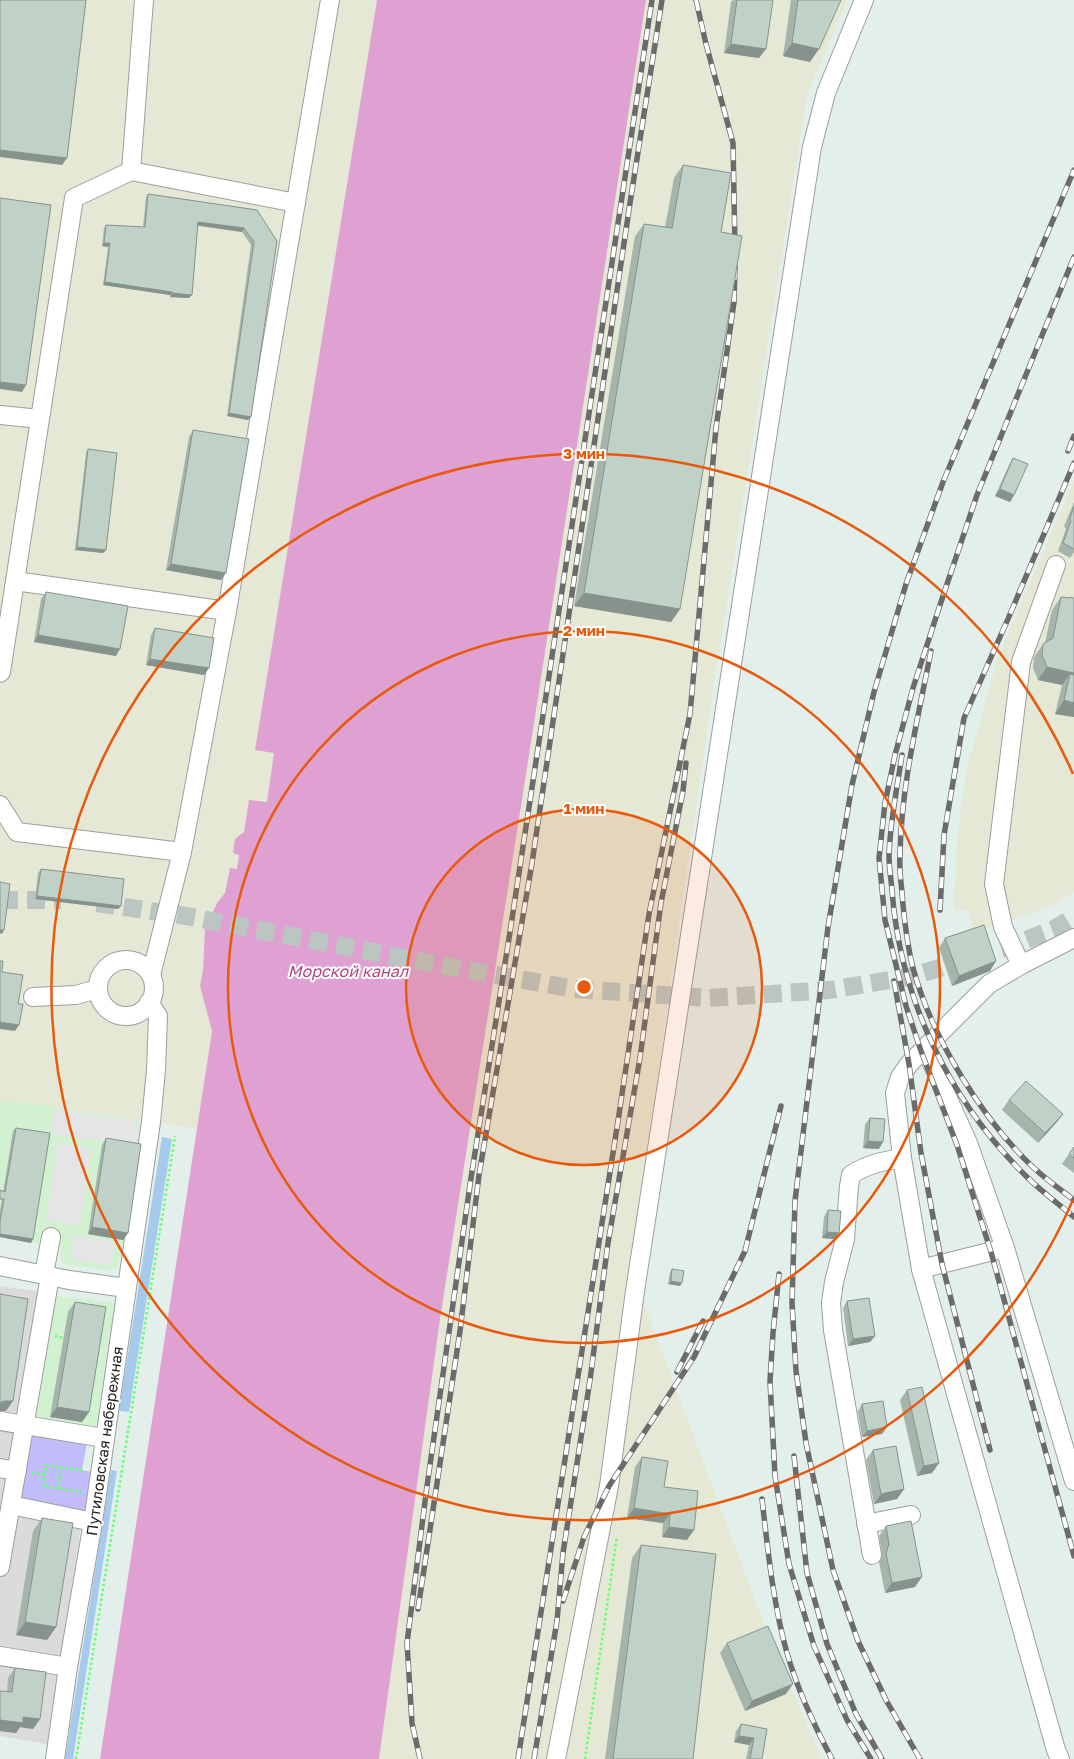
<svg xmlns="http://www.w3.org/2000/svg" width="1074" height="1759" font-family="'Golos Text',sans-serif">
	<rect width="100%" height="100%" fill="#e3efeb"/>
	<path fill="#dadbda" d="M0,1286L42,1292L3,1510L81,1526L47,1744L0,1736Z"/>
	<g fill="#d1f1d1">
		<path d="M0,1099L138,1120L143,1131L125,1240L117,1267L106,1270L63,1264L61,1258V1247L0,1237Z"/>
		<path d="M51,1295L115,1303L95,1432L30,1422Z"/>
	</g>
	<g fill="#e5e8d4">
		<path d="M0,0H377L255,749L274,753L267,803L249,801L237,869L230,868L225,893L217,903L205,929L203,970L200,986L212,1031L198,1129L0,1099Z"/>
		<path d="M646,0H847L807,95L710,710L630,1266L772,1645L822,1759H379L440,1319L530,749Z"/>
		<path d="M1074,480V892L1054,905L975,933L967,909L954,910L957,840L966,773L999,654Z"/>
	</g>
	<g fill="#a6caec">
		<path d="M162,1137L172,1139L129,1412L119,1411Z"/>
		<path d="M111,1470L117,1471L73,1759H65Z"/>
	</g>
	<path fill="#c1bdfb" d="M29,1435L87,1443L82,1470L92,1472L86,1513L17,1501Z"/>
	<g fill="#e5e5e5">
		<path d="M54,1109L135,1121L140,1131L136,1146L51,1134Z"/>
		<path d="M57,1143L91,1148L80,1225L46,1220Z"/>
		<path d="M74,1235L115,1242L111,1265L71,1259Z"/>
	</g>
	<path fill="#dfa1d2" d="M377,0H646L530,749L440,1319L379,1759H100L212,1031L200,986L203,970L205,929L217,903L225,893L230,868L237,869L239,855L233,853L235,839L244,832L249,800L267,802L274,753L255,750Z"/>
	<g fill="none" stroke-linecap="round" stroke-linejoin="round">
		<g stroke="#bbc5c2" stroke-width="18" stroke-dasharray="18 9" stroke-linecap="butt">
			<path d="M0,900H61"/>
			<path d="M97,903L186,916L446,966L575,989L709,998L830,990L913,976L1005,948L1054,929L1074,917"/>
		</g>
		<g stroke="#9e9e9e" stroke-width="20">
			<g id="minor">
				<path d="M131,171L144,0"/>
				<path d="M0,415L40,419L1,672L0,673"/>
				<path d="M40,419L74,198L131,171L296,203"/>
				<path d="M15,581L227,611"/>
				<path d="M0,805L17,832L182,852L151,975"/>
				<path d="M182,852L227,611L330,0"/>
				<circle cx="126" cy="988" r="28"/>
				<path d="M1021,965L1003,927L994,884L1021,662L1056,565"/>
				<path d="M33,997L76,995L97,989"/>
				<path d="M925,1048L968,1143L1005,1248L1074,1481"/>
				<path d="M0,1266L69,1280L126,1288"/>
				<path d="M921,1269L1005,1248"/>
				<path d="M44,1274L51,1237"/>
				<path d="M0,1421L104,1438"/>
				<path d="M0,1468L17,1471"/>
				<path d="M11,1505L93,1522"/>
				<path d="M866,1524L911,1515"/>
				<path d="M872,1555L833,1330L831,1303L834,1282L845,1239L849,1186L851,1175C867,1164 884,1161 902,1158"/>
				<path d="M0,1567L50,1276"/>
				<path d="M0,1656L68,1667"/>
				<path d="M55,1759L68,1667L93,1522L151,1122L156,1070L158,1016L149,1002"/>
				<path d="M556,1759L609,1486L635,1291L812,147L826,93L864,0"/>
				<path d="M1060,1759L1056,1750L921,1269L902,1158L895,1093L900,1077L909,1064L989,984L1021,965L1074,938"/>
			</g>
		</g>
		<g stroke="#64ff6f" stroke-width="2.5" stroke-dasharray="2.5 2.5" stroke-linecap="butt">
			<path d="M55,1336L63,1338"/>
			<path d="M32,1473L45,1474"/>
			<path d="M58,1489L61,1468"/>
			<path d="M82,1492L43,1486L46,1465L84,1471"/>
			<path d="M76,1759L175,1136"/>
			<path d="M585,1759L617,1536"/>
		</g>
		<use href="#minor" stroke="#fff" stroke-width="18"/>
		<g stroke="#6b6b6b" stroke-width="5.5">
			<g id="rail">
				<path d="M696,0L706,44L733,143L735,248"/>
				<path d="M1074,257L977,495L941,602L913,688L895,755L885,803L879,858L885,920L906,1006L921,1051L957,1145L991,1252L1074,1556"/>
				<path d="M1068,451L1074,436"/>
				<path d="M931,651C918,718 901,786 900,856C899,868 901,881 902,893C904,918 907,944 913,968C932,1038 983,1121 1035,1169C1047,1180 1061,1190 1074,1200"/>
				<path d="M902,755C897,788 890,822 889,856C889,867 891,879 892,890C900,999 949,1101 1028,1178C1042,1192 1059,1204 1074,1217"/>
				<path d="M940,910L944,835L964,718L1008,619L1074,463"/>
				<path d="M894,981L909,1064L921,1153L942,1264L990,1450"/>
				<path d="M779,1274L773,1333L770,1381L775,1476L789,1564L814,1646L847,1720L871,1759"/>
				<path d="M677,1372L703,1321"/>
				<path d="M794,1456L807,1573L827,1644L856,1714L882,1759"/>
				<path d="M762,1499C768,1551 773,1603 787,1653C797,1688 815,1727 832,1759"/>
				<path d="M563,1601L584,1537L609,1486L694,1357L745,1251L781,1106"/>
				<path d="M418,1609L460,1331L479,1175L532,863L630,203L662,0"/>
				<path d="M420,1759L412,1723L407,1643L427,1486L471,1178L510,932L652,0"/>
				<path d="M518,1759L618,1121L649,914L690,714L716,428L734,302L735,266"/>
				<path d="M534,1759L557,1621L563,1553L590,1380L608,1243L640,1058L661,903L683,791L686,763"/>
				<path d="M920,1759L886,1700L858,1641L833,1570L806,1443L796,1371L792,1303L795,1201L828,927L852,785L874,692L906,584L943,482L1074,170"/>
			</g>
		</g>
		<use href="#rail" stroke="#fff" stroke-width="4" stroke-dasharray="11" stroke-linecap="butt"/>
	</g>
	<g fill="#a5b5ac">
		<path d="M733,0H773L759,58L724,53L731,2Z"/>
		<path d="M791,0H841L810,62L783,56Z"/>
		<path d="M683,165L721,232L680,609L671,622L574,606L635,236L644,224L665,227L674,178Z"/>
		<path d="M148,194L257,210L248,420L227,416L251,245L242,232L198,226L189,298L170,297V295L103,285L108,247L102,246L104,228L106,225L143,227L146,197Z"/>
		<path d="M193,430L221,580L166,570L189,437Z"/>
		<path d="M88,449L106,550L103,553L75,550L86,453Z"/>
		<path d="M1013,458L1014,495L1010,502L995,496L1009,465Z"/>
		<path d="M1074,502V552L1070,558L1058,551L1066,529L1064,526Z"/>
		<path d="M46,592L116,656L34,642L41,599Z"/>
		<path d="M1061,597L1069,598L1070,597L1074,717L1055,714L1062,685L1038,680L1033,668L1034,657L1043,644L1045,643L1052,610Z"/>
		<path d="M155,628L209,668L204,675L146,665L151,635Z"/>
		<path d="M41,869L121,906L118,909L35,899L38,873Z"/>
		<path d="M945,938L990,971L952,986L939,948Z"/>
		<path d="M1009,1100L1063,1114L1056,1123L1038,1143L1002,1110Z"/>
		<path d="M870,1118L879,1149L863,1148L865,1124Z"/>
		<path d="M16,1128L33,1239L31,1243L0,1237V1211L13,1131Z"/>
		<path d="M106,1138L128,1233L123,1240L88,1234L102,1145Z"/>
		<path d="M1074,1147V1173L1062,1164Z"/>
		<path d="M828,1210L839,1233L834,1239L822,1238L824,1217Z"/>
		<path d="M672,1269L680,1286L668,1284L670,1272Z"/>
		<path d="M847,1301L875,1336L870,1342L848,1346L843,1308Z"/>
		<path d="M75,1302L89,1412L82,1422L50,1417L68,1312Z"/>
		<path d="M907,1390L939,1463L932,1473L917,1476L900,1400Z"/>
		<path d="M862,1404L887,1427L882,1434L862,1437L858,1411Z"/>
		<path d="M873,1450L904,1489L897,1499L874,1504L866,1460Z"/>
		<path d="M642,1457L664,1487L687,1540L662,1537L663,1523L627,1518L635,1467Z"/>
		<path d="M42,1518L56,1627L47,1640L16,1635L33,1531Z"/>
		<path d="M886,1526L915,1587L885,1593L879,1562L882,1554L879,1536Z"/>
		<path d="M641,1545L693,1759H605L632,1558Z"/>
		<path d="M727,1643L786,1694L745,1711L720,1653Z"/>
		<path d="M15,1668L40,1719L33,1729L20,1727L16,1733L0,1731V1691L7,1692L8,1678Z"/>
		<path d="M741,1724L767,1729L762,1759H746L749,1745L734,1742L736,1731Z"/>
	</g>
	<g fill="#86938c">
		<path d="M792,43L819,49L810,62L783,56Z"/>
		<path d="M731,44L766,49L759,58L724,53Z"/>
		<path d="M0,150L67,158L62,165L0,157Z"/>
		<path d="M198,222L244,228L242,232L196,225Z"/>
		<path d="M104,243H110L108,247L102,246Z"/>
		<path d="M105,282L172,292L170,295L103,285Z"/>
		<path d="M172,293L192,295L189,298L170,297Z"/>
		<path d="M0,382L26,385L22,392L0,389Z"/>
		<path d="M229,413L251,417L248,420L227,416Z"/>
		<path d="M1000,489L1014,495L1010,502L995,496Z"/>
		<path d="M77,547L106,550L103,553L75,550Z"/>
		<path d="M171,564L226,573L221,580L166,570Z"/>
		<path d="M584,593L680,609L671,622L574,606Z"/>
		<path d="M38,635L120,649L116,656L34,642Z"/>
		<path d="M150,659L209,668L204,675L146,665Z"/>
		<path d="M1047,667L1074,673V683L1070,674L1062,685L1038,680Z"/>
		<path d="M1064,700L1074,703V717L1055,714Z"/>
		<path d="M37,896L121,906L118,909L35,899Z"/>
		<path d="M0,930H4L2,934L0,933Z"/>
		<path d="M996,961L990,971L952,986L959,976Z"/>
		<path d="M0,1022L19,1025L15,1031L0,1029Z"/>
		<path d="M1063,1114L1056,1123L1038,1143L1045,1133Z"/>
		<path d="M868,1141L883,1142L879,1149L863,1148Z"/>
		<path d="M92,1227L128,1233L123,1240L88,1234Z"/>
		<path d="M827,1232L839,1233L834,1239L822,1238Z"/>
		<path d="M0,1234L33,1239L31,1243L0,1237Z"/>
		<path d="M671,1281L682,1283L680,1286L668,1284Z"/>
		<path d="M875,1336L870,1342L848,1346L853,1339Z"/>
		<path d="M4,1401H13L6,1411H0V1403Z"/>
		<path d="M57,1407L89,1412L82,1422L50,1417Z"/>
		<path d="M887,1427L882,1434L862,1437L867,1431Z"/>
		<path d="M939,1463L932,1473L917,1476L924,1466Z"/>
		<path d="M904,1489L897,1499L874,1504L881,1494Z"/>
		<path d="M634,1508L670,1514L663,1523L627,1518Z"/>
		<path d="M669,1527L694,1530L687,1540L662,1537Z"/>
		<path d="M922,1577L915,1587L885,1593L892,1583Z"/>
		<path d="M25,1622L56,1627L47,1640L16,1635Z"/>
		<path d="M793,1684L786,1694L745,1711L752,1701Z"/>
		<path d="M23,1717L40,1719L33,1729L20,1727L16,1733L0,1731V1720Z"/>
		<path d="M739,1736L754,1738L749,1745L734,1742Z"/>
	</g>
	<g fill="#c0d2c8" stroke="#86938c">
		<path d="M0,0H86L67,158L0,150Z"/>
		<path d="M737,0H773L766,49L731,44Z"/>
		<path d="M798,0H841L819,49L792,43Z"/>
		<path d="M683,165L731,173L721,232L742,236L680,609L584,593L644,224L672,228Z"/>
		<path d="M148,194L257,210L277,241L251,417L229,413L254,242L244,228L198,222L192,295L172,293V292L105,282L110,243H104L106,225L145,227Z"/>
		<path d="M0,198L51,205L26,385L0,382Z"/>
		<path d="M193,430L249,439L226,573L171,564Z"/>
		<path d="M88,449L117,453L106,550L77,547Z"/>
		<path d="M1013,458L1028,464L1014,495L1000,489Z"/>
		<path d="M1074,507V549L1063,543L1071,521L1070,518Z"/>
		<path d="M46,592L128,606L120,649L38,635Z"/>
		<path d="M1061,597L1070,598V597L1074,598V673L1047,667L1042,655L1043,644L1053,638Z"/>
		<path d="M155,628L214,638L209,668L150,659Z"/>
		<path d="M1070,674L1074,675V703L1064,700Z"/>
		<path d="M41,869L124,879L121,906L37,896Z"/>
		<path d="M0,882L10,884L4,930H0Z"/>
		<path d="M984,925L996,961L959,976L945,938Z"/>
		<path d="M0,961H3L2,972L23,975L18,1004H23L19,1025L0,1022Z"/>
		<path d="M1026,1081L1063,1114L1045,1133L1009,1100Z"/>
		<path d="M870,1118L885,1119L883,1142L868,1141Z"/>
		<path d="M16,1128L50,1133L33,1239L0,1234V1221L4,1199H0V1190L5,1192Z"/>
		<path d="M106,1138L141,1144L128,1233L92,1227Z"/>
		<path d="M1074,1147V1158L1069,1154Z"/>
		<path d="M828,1210L841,1211L839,1233L827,1232Z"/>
		<path d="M672,1269L684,1271L682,1283L671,1281Z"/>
		<path d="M0,1294L28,1299L13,1401H4L0,1403Z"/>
		<path d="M869,1298L875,1336L853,1339L847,1301Z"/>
		<path d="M75,1302L106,1307L89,1412L57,1407Z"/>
		<path d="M922,1387L939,1463L924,1466L907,1390Z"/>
		<path d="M883,1401L887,1427L867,1431L862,1404Z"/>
		<path d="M896,1446L904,1489L881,1494L873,1450Z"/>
		<path d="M642,1457L668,1461L664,1487L698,1491L694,1530L669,1527L670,1514L634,1508Z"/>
		<path d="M42,1518L73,1523L56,1627L25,1622Z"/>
		<path d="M911,1521L922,1577L892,1583L886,1553L889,1544L886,1526Z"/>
		<path d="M641,1545L716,1554L693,1759H613Z"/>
		<path d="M768,1626L793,1684L752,1701L727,1643Z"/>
		<path d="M15,1668L46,1672L40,1719L23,1717V1723L0,1720V1691L12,1692Z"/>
		<path d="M741,1724L767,1729L762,1759H750L754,1738L739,1736Z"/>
	</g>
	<circle cx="584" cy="987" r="178" fill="#e8590c" fill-opacity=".12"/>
	<g fill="none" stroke="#e8590c" stroke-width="2.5">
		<circle cx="584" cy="987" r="178"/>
		<circle cx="584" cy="987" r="356"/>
		<path d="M1073 1200A533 533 0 1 1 1073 774"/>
	</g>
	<g text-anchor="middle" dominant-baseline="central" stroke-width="4" stroke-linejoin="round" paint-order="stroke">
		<g font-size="15" fill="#1d1d1d" stroke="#fff">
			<text transform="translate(104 1441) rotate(-82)">Путиловская набережная</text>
		</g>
		<g font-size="16" font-style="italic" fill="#b1467e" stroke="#fff">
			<text x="348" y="971">Морской канал</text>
		</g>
	</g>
	<circle cx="584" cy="987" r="8" fill="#e8590c" stroke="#fff" stroke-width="2.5"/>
	<g font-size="15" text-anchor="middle" font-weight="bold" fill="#e8590c" stroke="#fff" stroke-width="4" stroke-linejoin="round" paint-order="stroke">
		<text x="584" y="459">3 мин</text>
		<text x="584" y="636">2 мин</text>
		<text x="584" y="814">1 мин</text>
	</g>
</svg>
